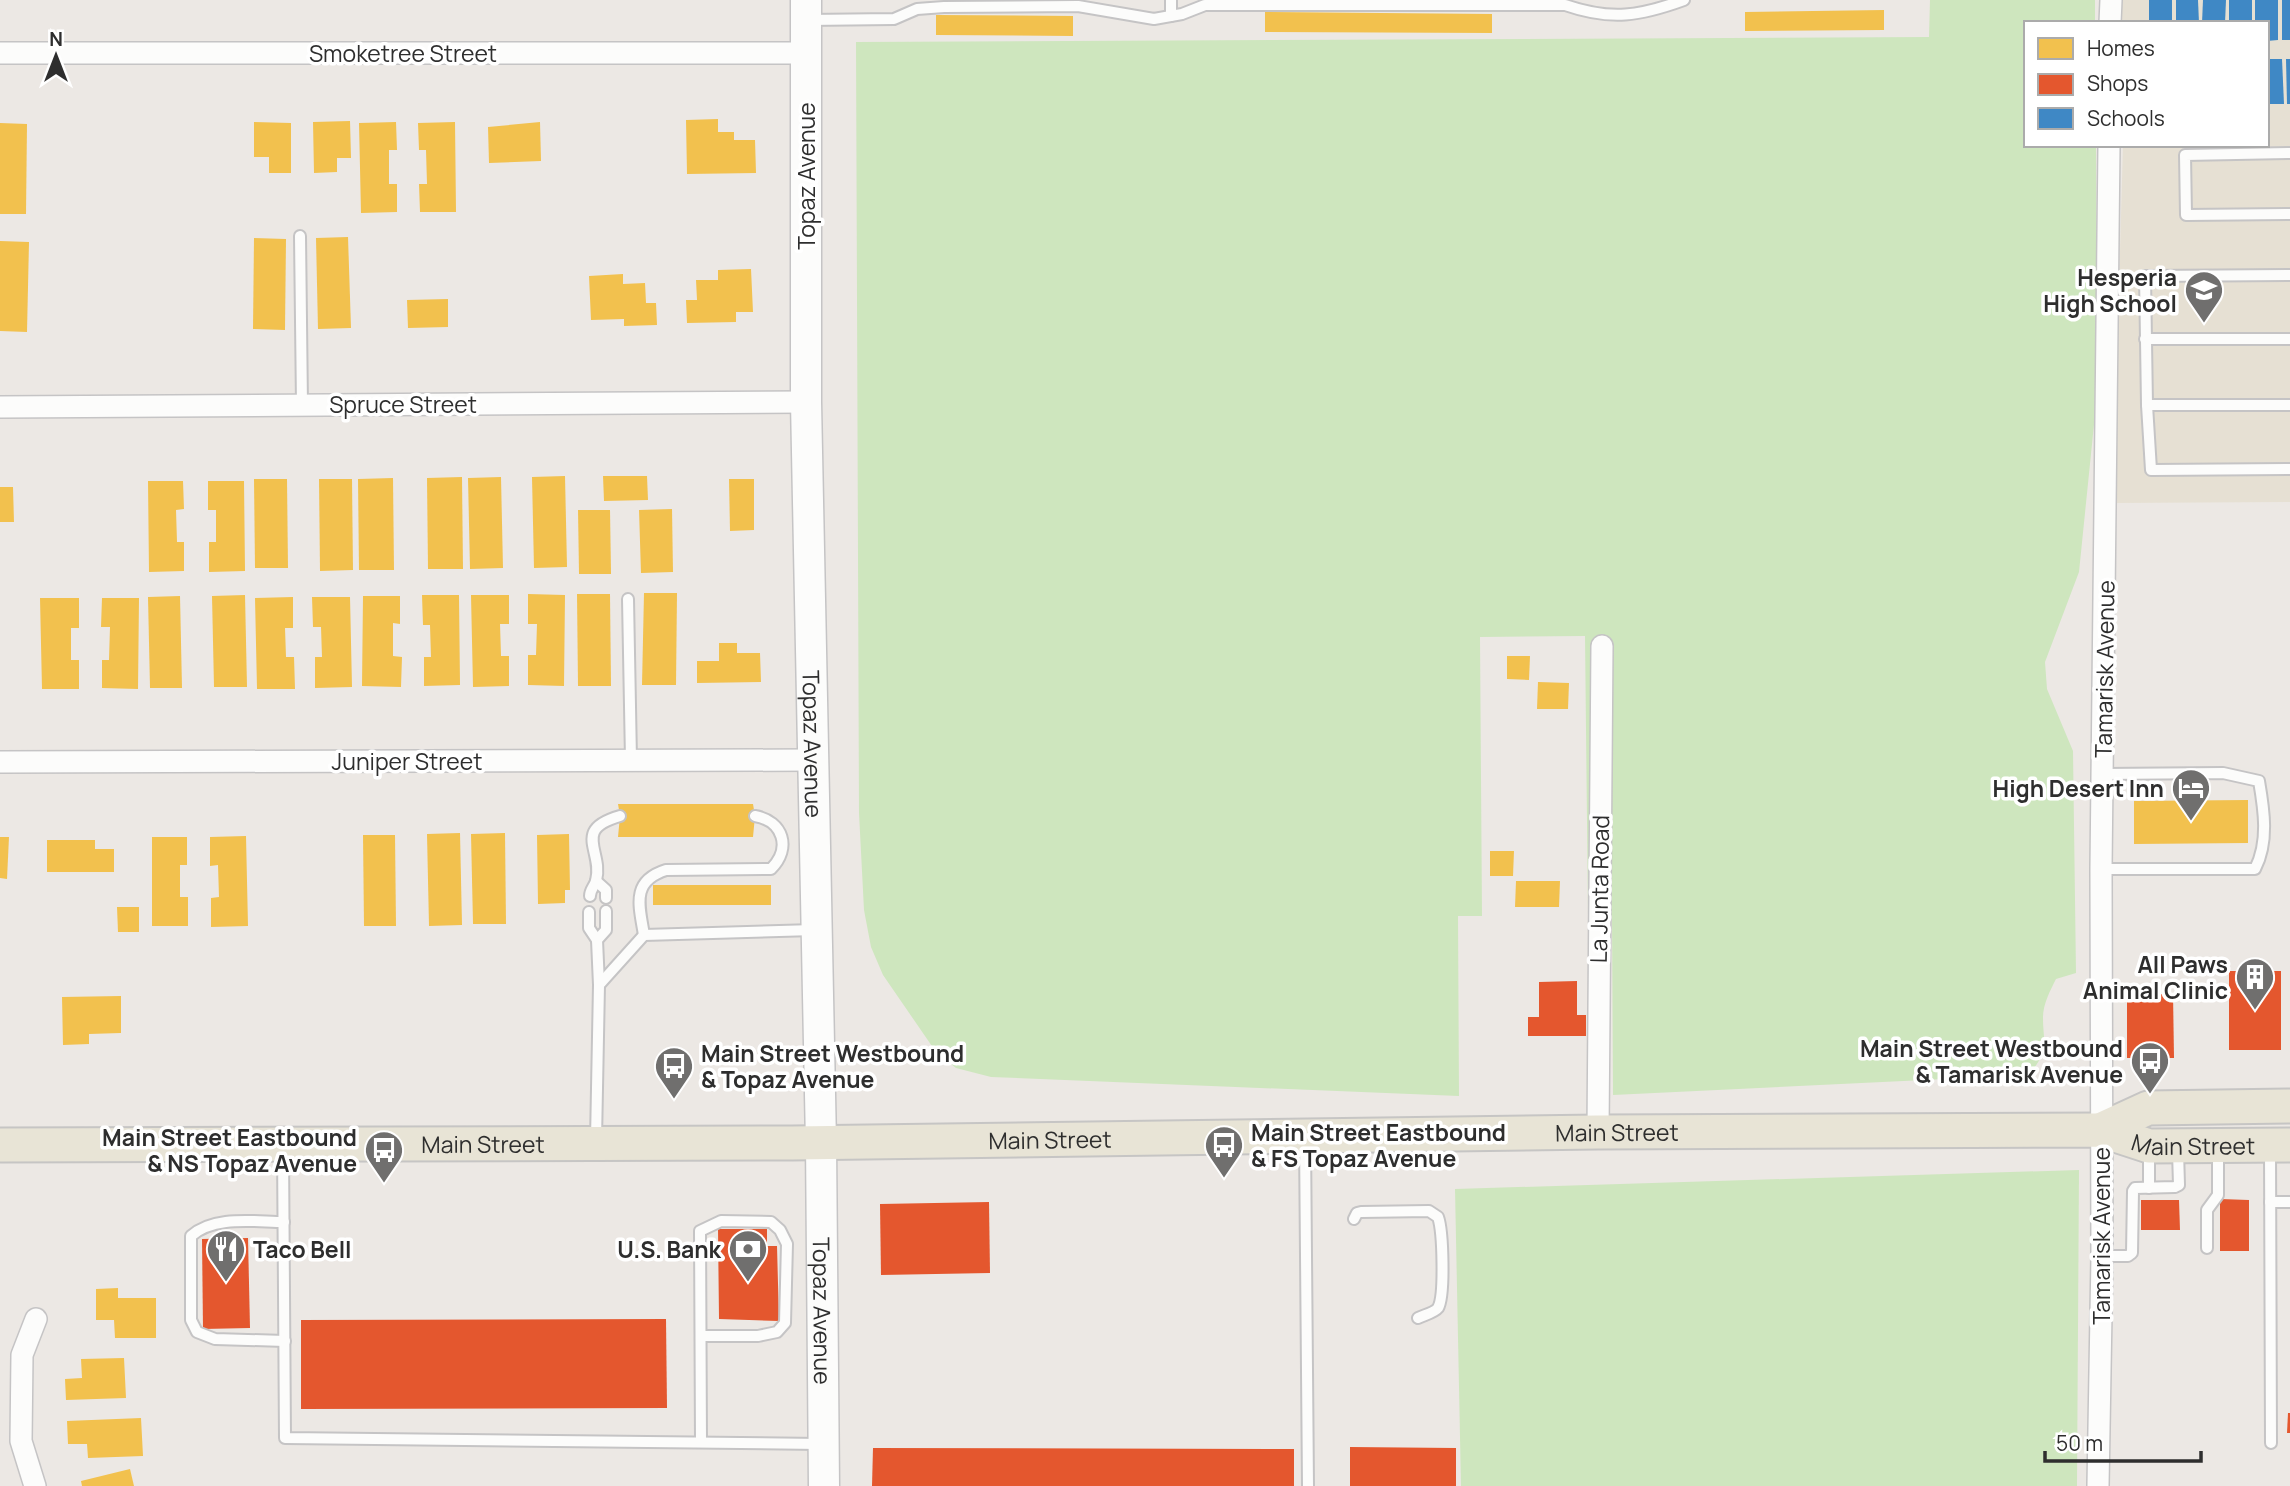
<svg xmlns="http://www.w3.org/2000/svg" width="2290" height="1486" font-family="Manrope,sans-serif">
	<rect width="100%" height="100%" fill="#ece8e4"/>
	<path fill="#e6e0d3" d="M2122,0H2290V502L2113,503L2123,145H2267V23H2122Z"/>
	<g fill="#cee6be">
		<path d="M1930,0H2095V23H2026V145H2096L2097,395L2079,572L2045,662L2047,689L2073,751L2076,973L2056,979C2050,991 2043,1004 2043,1017C2043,1044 2050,1047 2032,1071L2008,1076L1613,1095L1612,916L1588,915L1585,636L1480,637L1482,916H1458L1459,1096L991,1077L956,1068L936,1052L883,975L871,947L864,910L859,813L856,42L1929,37Z"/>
		<path d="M2079,1170L2077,1486H1461L1455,1189Z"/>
	</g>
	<g fill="#f2c14e">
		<path d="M1884,10V30L1745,31V12Z"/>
		<path d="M1265,12L1492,14V33L1265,32Z"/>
		<path d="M936,15L1073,16V36L936,35Z"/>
		<path d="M718,119V132H734V140H755L756,173L687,174L686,120Z"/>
		<path d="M350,121L351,158H337V172L314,173L313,122Z"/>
		<path d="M254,122L291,123V173H269V157H254Z"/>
		<path d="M396,122L397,150H389V184H397V212L361,213L359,123Z"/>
		<path d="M455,122L456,212H420L419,184H427L426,150H419L418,123Z"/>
		<path d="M540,122L541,161L489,163L488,127Z"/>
		<path d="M0,123L27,124L26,214H0Z"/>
		<path d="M348,237L351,328L318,329L316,238Z"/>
		<path d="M254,238L286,239L285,330L253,329Z"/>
		<path d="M0,241L29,242L27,332L0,331Z"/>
		<path d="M751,269L753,312H736V322L687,323L686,300H697L696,280H718V270Z"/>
		<path d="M623,274V284L645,283L646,303H656L657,325L624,326V319L591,320L589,276Z"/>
		<path d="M448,299V327L408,328L407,300Z"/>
		<path d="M565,476L567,567L534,568L532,477Z"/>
		<path d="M603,476H647L648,500L604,501Z"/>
		<path d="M462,477L463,569H428L427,478Z"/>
		<path d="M501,477L503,568L470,569L468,478Z"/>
		<path d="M393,478L394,570H359L358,479Z"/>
		<path d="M254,479H287L288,568H255Z"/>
		<path d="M319,479H352L353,570L320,571Z"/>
		<path d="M729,479H754V530L730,531Z"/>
		<path d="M148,481H183L184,509L176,510L177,542H184V571L149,572Z"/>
		<path d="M208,481H244L245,571L209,572V542H216V510H208Z"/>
		<path d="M0,487H13L14,522H0Z"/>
		<path d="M672,509L673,572L641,573L639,510Z"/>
		<path d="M578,510H610L611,574H579Z"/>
		<path d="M644,593H677L676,685H642Z"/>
		<path d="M528,594L565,595L564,686L528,685V655H536L537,624H528Z"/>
		<path d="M577,594H610L611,686H578Z"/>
		<path d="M245,595L247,687H214L212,596Z"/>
		<path d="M422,595H459L460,685L424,686V657H431L430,625H423Z"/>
		<path d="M471,595H509V624H500L501,656H509V686L473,687Z"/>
		<path d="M180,596L182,688H150L148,597Z"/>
		<path d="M363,596H400V624L393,623V656L402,657L401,687L362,686Z"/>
		<path d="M293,597V628H285L286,657H294L295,689H257L255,598Z"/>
		<path d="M312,597H350L352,687L315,688V657H322L321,627H313Z"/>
		<path d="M40,598H79V628H71V660H79V689H42Z"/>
		<path d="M102,598H139L138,689L102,688V660H109L110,627H101Z"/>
		<path d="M719,643H737V653H760L761,682L697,683V661H719Z"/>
		<path d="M1507,656H1530L1529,680L1507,679Z"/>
		<path d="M1538,682L1569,683L1568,709H1537Z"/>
		<path d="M2248,800V843L2134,844V801Z"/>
		<path d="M618,804H753L755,816L753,837H618L620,816Z"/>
		<path d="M460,833L462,925L429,926L427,834Z"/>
		<path d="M505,833L506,924H473L471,834Z"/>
		<path d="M569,834L570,890H565V903L538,904L537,835Z"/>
		<path d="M363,835H395L396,926H364Z"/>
		<path d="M246,836L248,926L211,927V898L219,897L218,865L210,866V837Z"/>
		<path d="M0,837H9L7,879L0,878Z"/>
		<path d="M152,837H187V865H180V897H188V926H152Z"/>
		<path d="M47,840H95V849H114V872H47Z"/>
		<path d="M1490,851H1514L1513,876H1490Z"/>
		<path d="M1516,881H1560L1559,907H1515Z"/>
		<rect x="653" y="885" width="118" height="20"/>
		<path d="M117,907H139V932H118Z"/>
		<path d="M121,996V1033L89,1034V1044L63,1045L62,997Z"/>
		<path d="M118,1288V1298H156V1338H115L114,1320H96V1289Z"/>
		<path d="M124,1358L126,1398L66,1400L65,1379L82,1378L81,1359Z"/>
		<path d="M141,1418L143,1456L88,1458L87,1444H68L67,1421Z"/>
		<path d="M130,1469L134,1486H82L81,1481Z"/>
	</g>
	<g fill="#e4572e">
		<rect x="2229" y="971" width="52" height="79"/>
		<path d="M1577,981V1015H1586V1036H1528V1017H1539V982Z"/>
		<path d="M2127,994H2173L2174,1058H2127Z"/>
		<path d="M2220,1199L2249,1200V1251H2220Z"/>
		<path d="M2141,1200H2179L2180,1230H2141Z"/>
		<path d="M989,1202L990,1273L881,1275L880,1204Z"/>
		<path d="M718,1229H767V1246H777L779,1321L719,1319Z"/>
		<path d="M248,1238L250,1328L203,1329L202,1239Z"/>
		<path d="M666,1319L667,1408L301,1409V1320Z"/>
		<path d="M2288,1413H2290V1433H2287Z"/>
		<path d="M1350,1447L1456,1448V1486H1350Z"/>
		<path d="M873,1448L1294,1449V1486H872Z"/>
	</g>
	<g fill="#3f88c5">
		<rect x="2149" y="0" width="23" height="23"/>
		<path d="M2176,0H2198L2199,23H2176Z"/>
		<path d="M2203,0H2226L2225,23H2202Z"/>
		<rect x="2229" y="0" width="23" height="23"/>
		<path d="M2255,0H2278V40L2267,41V23H2255Z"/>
		<rect x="2282" y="0" width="8" height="40"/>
		<path d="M2267,59H2282L2284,104H2267Z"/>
		<path d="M2286,59H2290V104H2287Z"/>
	</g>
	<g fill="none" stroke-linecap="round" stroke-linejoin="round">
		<g stroke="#c5c4c5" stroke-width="14">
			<g id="lane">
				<path d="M1171,0V16"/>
				<path d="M807,20L894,19L917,9L944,7L1078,6L1154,19L1182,14L1205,5H1565C1611,21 1640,16 1684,0"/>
				<path d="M2290,153L2185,155L2186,215L2290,214"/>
				<path d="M300,236L302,405"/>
				<path d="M2290,275L2145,276L2147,405H2290"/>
				<path d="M2145,339H2290"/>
				<path d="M2147,405L2151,470L2290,469"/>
				<path d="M628,599L631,760"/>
				<path d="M2101,869H2255C2269,842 2264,810 2259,781L2223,773L2103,774"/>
				<path d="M596,881L606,890V898"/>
				<path d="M590,896C590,890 594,887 596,881C604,851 571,830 620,816"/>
				<path d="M589,912V928L597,940L599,985L596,1140"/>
				<path d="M644,935C639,905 631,881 666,870L771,869C792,848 783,821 755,816"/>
				<path d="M597,940L606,930V911"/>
				<path d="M599,985L644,935L814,930"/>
				<path d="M1305,1139L1308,1486"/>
				<path d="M2270,1148L2271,1443"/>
				<path d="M283,1149L285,1438L820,1444"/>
				<path d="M2149,1149V1188"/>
				<path d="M2270,1202H2290"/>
				<path d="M1354,1219L1357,1213L1361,1212L1429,1211L1438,1217C1443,1231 1445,1296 1438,1308C1434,1313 1424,1315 1418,1318"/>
				<path d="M284,1222C255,1222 214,1215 191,1236V1320L197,1332L215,1339L285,1341"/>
				<path d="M2207,1248V1210L2218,1195V1149"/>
				<path d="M2102,1256H2128L2132,1253L2133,1191L2135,1188L2175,1187L2179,1185L2178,1151"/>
				<path d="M701,1442L700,1231L721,1221L771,1222L780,1230L787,1244L785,1323L777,1332L758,1336H702"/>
			</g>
		</g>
		<g stroke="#c5c4c5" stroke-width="24">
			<g id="street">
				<path d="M2110,23L2111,0"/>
				<path d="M0,53H806"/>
				<path d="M0,407L806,402"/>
				<path d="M0,762L813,760"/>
				<path d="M1598,1132L1602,646"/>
				<path d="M35,1486L21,1441L22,1355L36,1319"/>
				<path d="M2098,1486L2102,1256L2101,869L2109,145"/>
			</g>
		</g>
		<g stroke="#c5c4c5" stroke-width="33">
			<g id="secondary">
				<path id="s1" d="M806,0V402L821,1143L824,1486"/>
			</g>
		</g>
		<g stroke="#c6c5c4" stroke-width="37">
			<g id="primary">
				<path d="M2100,1130L2148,1108L2290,1106"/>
				<path id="s2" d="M0,1145L792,1143L1598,1132L2100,1130L2149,1146L2290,1145"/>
			</g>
		</g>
		<use href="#lane" stroke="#fcfcfb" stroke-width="10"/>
		<use href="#street" stroke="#fcfcfb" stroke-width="21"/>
		<use href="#secondary" stroke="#fcfcfb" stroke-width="30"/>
		<use href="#primary" stroke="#e8e4d6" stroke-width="33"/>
	</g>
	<defs>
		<g id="school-pin" transform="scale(2.0125)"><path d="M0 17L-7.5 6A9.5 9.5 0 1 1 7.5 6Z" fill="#706f6e" stroke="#fff"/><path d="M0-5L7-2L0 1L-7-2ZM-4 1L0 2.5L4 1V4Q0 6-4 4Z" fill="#fff"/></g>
		<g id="hotel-pin" transform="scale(2.0125)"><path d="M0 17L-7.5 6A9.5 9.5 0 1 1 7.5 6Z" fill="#706f6e" stroke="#fff"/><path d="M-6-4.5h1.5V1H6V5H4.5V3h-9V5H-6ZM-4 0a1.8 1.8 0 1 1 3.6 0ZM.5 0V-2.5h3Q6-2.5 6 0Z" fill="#fff"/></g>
		<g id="building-pin" transform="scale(2.0125)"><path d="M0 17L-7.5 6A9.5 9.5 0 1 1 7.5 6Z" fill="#706f6e" stroke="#fff"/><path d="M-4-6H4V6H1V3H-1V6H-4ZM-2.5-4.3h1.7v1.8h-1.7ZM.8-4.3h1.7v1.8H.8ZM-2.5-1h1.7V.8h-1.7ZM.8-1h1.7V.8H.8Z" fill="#fff"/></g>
		<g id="bus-pin" transform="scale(2.0125)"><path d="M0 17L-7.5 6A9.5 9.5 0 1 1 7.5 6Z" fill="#706f6e" stroke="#fff"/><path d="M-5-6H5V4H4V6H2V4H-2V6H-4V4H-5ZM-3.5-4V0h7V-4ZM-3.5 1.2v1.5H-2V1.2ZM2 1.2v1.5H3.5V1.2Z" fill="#fff"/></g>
		<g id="restaurant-pin" transform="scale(2.0125)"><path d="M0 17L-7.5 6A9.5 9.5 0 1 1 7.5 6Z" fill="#706f6e" stroke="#fff"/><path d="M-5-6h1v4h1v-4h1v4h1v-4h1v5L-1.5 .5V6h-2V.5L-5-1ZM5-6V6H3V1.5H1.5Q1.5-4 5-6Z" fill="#fff"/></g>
		<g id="bank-pin" transform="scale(2.0125)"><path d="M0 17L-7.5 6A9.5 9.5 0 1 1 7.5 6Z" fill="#706f6e" stroke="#fff"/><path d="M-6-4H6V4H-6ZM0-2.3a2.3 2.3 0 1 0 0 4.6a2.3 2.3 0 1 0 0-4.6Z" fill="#fff"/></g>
	</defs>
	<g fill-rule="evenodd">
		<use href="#school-pin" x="2204" y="290"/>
		<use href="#hotel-pin" x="2191" y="788"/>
		<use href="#building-pin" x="2255" y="977"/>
		<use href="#bus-pin" x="2150" y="1061"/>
		<use href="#bus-pin" x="674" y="1066"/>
		<use href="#bus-pin" x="1224" y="1145"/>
		<use href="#bus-pin" x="384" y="1150"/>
		<use href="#restaurant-pin" x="226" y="1249"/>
		<use href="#bank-pin" x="748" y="1249"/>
	</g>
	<g text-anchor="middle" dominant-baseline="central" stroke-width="7" stroke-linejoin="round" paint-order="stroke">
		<g font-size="23" fill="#2e2e2e" stroke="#fff">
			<text x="403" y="53">Smoketree Street</text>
			<text transform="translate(806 176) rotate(-90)">Topaz Avenue</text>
			<text x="403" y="404">Spruce Street</text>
			<text transform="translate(2104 669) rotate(-89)">Tamarisk Avenue</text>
			<text stroke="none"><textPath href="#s1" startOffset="744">Topaz Avenue</textPath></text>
			<text x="407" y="761">Juniper Street</text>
			<text transform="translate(1599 889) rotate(-89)">La Junta Road</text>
			<text stroke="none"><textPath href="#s2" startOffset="1617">Main Street</textPath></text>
			<text stroke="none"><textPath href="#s2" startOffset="1050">Main Street</textPath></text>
			<text stroke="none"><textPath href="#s2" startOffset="2196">Main Street</textPath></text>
			<text stroke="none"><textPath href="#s2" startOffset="483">Main Street</textPath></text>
			<text transform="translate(2101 1236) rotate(-90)">Tamarisk Avenue</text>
			<text stroke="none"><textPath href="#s1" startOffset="1311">Topaz Avenue</textPath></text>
		</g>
		<g font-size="23" font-weight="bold" fill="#2e2e2e" stroke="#fff" text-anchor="end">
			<text x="2177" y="277">Hesperia<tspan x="2177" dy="26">High School</tspan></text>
			<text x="2164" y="788">High Desert Inn</text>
			<text x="2228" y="964">All Paws<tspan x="2228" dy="26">Animal Clinic</tspan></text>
			<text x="2123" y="1048">Main Street Westbound<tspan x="2123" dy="26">&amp; Tamarisk Avenue</tspan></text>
			<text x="701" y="1053" text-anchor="start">Main Street Westbound<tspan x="701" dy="26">&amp; Topaz Avenue</tspan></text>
			<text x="1251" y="1132" text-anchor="start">Main Street Eastbound<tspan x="1251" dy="26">&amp; FS Topaz Avenue</tspan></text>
			<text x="357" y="1137">Main Street Eastbound<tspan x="357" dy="26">&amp; NS Topaz Avenue</tspan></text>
			<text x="253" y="1249" text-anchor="start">Taco Bell</text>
			<text x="721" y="1249">U.S. Bank</text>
		</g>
	</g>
	<rect x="2024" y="21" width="245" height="126" fill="#ffffff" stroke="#ababab" stroke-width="2"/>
	<rect x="2038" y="38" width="35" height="21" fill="#f2c14e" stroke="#ababab" stroke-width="2"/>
	<text x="2087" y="56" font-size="21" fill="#2e2e2e">Homes</text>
	<rect x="2038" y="74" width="35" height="21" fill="#e4572e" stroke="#ababab" stroke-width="2"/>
	<text x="2087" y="91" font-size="21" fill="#2e2e2e">Shops</text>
	<rect x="2038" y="108" width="35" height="21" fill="#3f88c5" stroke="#ababab" stroke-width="2"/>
	<text x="2087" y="126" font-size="21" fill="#2e2e2e">Schools</text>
	<g transform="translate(56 56)" stroke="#ffffff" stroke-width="5" paint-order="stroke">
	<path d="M0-5L12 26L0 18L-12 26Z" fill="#2e2e2e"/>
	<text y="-10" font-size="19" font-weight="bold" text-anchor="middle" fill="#2e2e2e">N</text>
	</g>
	<path d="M2045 1451v10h156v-10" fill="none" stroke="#2e2e2e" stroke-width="3.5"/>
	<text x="2056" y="1451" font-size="21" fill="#2e2e2e" stroke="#ffffff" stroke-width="5" paint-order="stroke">50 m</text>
</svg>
